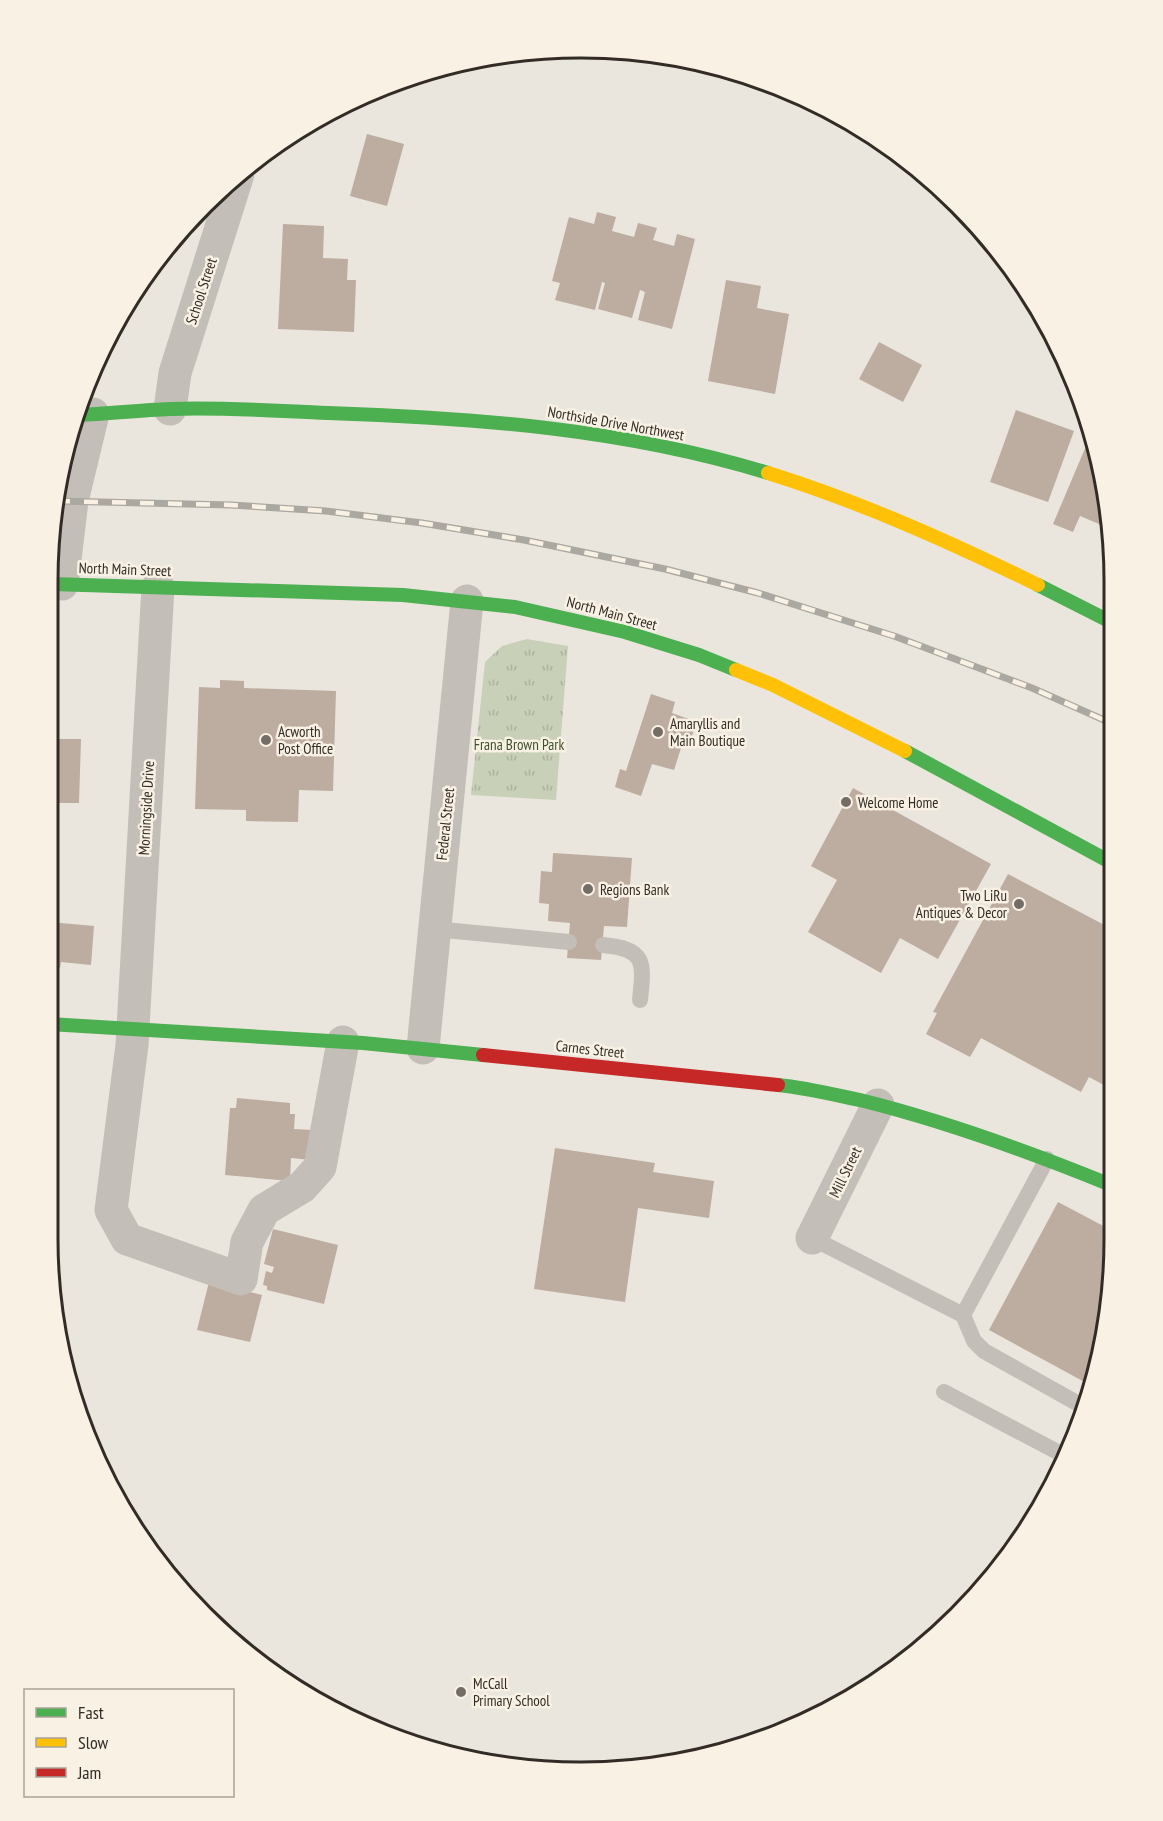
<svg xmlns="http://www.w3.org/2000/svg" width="1163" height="1821" font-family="'PT Sans Narrow',sans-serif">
	<defs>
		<pattern id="grass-tufts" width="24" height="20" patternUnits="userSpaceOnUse" patternTransform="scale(1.5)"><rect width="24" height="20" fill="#c8d0b8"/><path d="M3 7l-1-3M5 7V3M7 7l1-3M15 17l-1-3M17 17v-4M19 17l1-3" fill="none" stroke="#acb39e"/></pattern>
	</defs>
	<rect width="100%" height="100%" fill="#eae6de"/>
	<path fill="url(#grass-tufts)" d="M527,639L568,646L556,800L471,795L485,662L502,646Z"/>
	<g fill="#bdaca0">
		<path d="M367,134L404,144L387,206L350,196Z"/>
		<path d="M597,212L616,217L612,231L634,237L638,223L657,228L653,240L674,246L677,234L695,239L672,329L638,320L645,292L640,290L632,318L598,309L605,283L602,282L595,310L555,300L560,283L552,281L569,217L594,224Z"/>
		<path d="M283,224L324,226L323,258L348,259L347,280H356L354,332L278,329Z"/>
		<path d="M726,280L761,286L757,308L789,314L775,394L708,381Z"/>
		<path d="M879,342L922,365L903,402L859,379Z"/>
		<path d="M1016,410L1074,431L1048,502L990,482Z"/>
		<path d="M1092,432L1097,443L1111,529L1080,516L1073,532L1053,524Z"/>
		<path d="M220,680L244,681V688L336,691L333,791L299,790L298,822L246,821V810L195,809L199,687L220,688Z"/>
		<path d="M651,694L675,702L672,713L697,722L688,747L682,745L674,770L652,764L641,796L615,787L620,769L626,771Z"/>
		<path d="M51,731H55V739H81L79,803H51Z"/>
		<path d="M853,788L991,864L938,959L900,938L881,973L808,932L837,880L811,866Z"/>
		<path d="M553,853L632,858L627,927L604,926L601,960L567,958L570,923L548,921L549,904L539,903L541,871L552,872Z"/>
		<path d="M1008,874L1112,929L1111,1089L1089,1077L1081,1092L981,1038L970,1057L926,1034L937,1013L933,1012Z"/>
		<path d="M50,922L94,926L91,965L61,962L60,968L50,967Z"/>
		<path d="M237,1098L290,1103V1114H295L294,1129L313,1130L311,1160L291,1158L290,1181L225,1175L230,1108H236Z"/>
		<path d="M555,1148L655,1163L653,1172L714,1181L709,1218L638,1208L625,1302L534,1289Z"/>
		<path d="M1058,1202L1111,1230L1110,1309L1090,1385L989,1330Z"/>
		<path d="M273,1229L338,1245L324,1304L267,1290V1286L263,1285L266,1271L272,1273L274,1267L264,1264Z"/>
		<path d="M209,1282L262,1295L250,1342L197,1330Z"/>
		<path d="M1054,1475L1056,1476L1047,1491L1045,1490Z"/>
	</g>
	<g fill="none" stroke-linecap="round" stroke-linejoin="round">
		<path stroke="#bcb6af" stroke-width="4" stroke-dasharray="3 3" stroke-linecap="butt" d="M389,1734L416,1746"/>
		<g stroke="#c3beb7" stroke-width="16">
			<path d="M434,929L569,942"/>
			<path d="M603,945C646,949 644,962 640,1000"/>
			<path d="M812,1238L963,1315L1047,1159"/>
			<path d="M963,1315L974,1341L984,1351L1084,1407"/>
			<path d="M944,1392L1067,1457"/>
		</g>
		<g stroke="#c3beb7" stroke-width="33">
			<path d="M170,409L175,373L238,174"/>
			<path d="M62,584L72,501L93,414"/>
			<path d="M158,587L132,1045L111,1210L127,1239L241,1279L247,1242L264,1210L302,1187L320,1167L343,1042"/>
			<path d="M423,1048L467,601"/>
			<path d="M812,1238L878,1105"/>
		</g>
		<g stroke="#4caf50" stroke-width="14">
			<path d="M79,415C109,414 139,410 170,409C222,407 276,411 328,413C477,418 625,429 768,473"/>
			<path d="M52,584L403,595L515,607L625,632L699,655L736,670"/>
			<path d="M1038,585L1113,623"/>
			<path d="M905,751L1112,863"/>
			<path d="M49,1024L363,1043L483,1055"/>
			<path d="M778,1085C808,1088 835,1095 864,1101C948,1122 1030,1152 1111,1185"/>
		</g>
		<g stroke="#ffc107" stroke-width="14">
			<path d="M768,473C861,502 950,542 1038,585"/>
			<path d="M736,670L773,685L905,751"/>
		</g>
		<path stroke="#c62828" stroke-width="14" d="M483,1055L778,1085"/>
		<g stroke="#aba7a1" stroke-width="7">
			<path id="rail" d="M56,501L231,505L326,511L422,523L524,540L665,569L758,593L894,636L1032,688L1113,724"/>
		</g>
		<use href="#rail" stroke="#f8f1e4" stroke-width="4.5" stroke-dasharray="14" stroke-linecap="butt"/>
	</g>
	<g fill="#736d66" stroke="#f8f1e4" stroke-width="2">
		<circle cx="658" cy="732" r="6"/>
		<circle cx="266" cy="740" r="6"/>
		<circle cx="846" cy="802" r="6"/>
		<circle cx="588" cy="889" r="6"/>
		<circle cx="1019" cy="904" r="6"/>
		<circle cx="461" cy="1692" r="6"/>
	</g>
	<g text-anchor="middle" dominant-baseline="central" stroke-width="5" stroke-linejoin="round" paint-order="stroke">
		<g font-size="15" fill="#332c26" stroke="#f8f1e4">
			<text transform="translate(201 291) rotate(-72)">School Street</text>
			<text transform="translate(616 423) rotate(10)">Northside Drive Northwest</text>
			<text transform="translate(125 569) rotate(2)">North Main Street</text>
			<text transform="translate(612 613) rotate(15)">North Main Street</text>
			<text transform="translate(146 808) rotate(-87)">Morningside Drive</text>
			<text transform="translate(445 824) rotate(-84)">Federal Street</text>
			<text transform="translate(590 1049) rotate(6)">Carnes Street</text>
			<text transform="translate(845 1172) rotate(-64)">Mill Street</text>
		</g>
		<g font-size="15" fill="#332c26" stroke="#f8f1e4" text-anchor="start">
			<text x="670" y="723">Amaryllis and<tspan x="670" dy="17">Main Boutique</tspan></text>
			<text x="278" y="731">Acworth<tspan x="278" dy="17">Post Office</tspan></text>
			<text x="858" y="802">Welcome Home</text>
			<text x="600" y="889">Regions Bank</text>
			<text x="1007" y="895" text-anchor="end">Two LiRu<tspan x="1007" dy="17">Antiques &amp; Decor</tspan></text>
			<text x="473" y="1683">McCall<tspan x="473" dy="17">Primary School</tspan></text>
		</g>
		<g font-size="15" fill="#3e502b" stroke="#f8f1e4">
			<text x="519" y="744">Frana Brown Park</text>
		</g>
	</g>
	<path d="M0 0H1163V1821H0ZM581 58H581A523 523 0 0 1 1104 581V1239A523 523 0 0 1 581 1762H581A523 523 0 0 1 58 1239V581A523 523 0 0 1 581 58Z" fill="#f8f1e4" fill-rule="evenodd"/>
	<path fill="none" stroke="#332c26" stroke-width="3" d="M581 58H581A523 523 0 0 1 1104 581V1239A523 523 0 0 1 581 1762H581A523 523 0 0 1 58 1239V581A523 523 0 0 1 581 58Z"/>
	<rect x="24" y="1689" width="210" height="108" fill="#f8f1e4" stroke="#a9a298" stroke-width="1.5"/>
	<rect x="36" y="1708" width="30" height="9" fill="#4caf50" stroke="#a9a298" stroke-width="1.5"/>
	<text x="78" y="1719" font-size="18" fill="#332c26">Fast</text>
	<rect x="36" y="1738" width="30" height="9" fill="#ffc107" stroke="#a9a298" stroke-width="1.5"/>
	<text x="78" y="1749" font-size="18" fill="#332c26">Slow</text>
	<rect x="36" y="1768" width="30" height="9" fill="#c62828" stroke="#a9a298" stroke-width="1.5"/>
	<text x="78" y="1779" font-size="18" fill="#332c26">Jam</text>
</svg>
